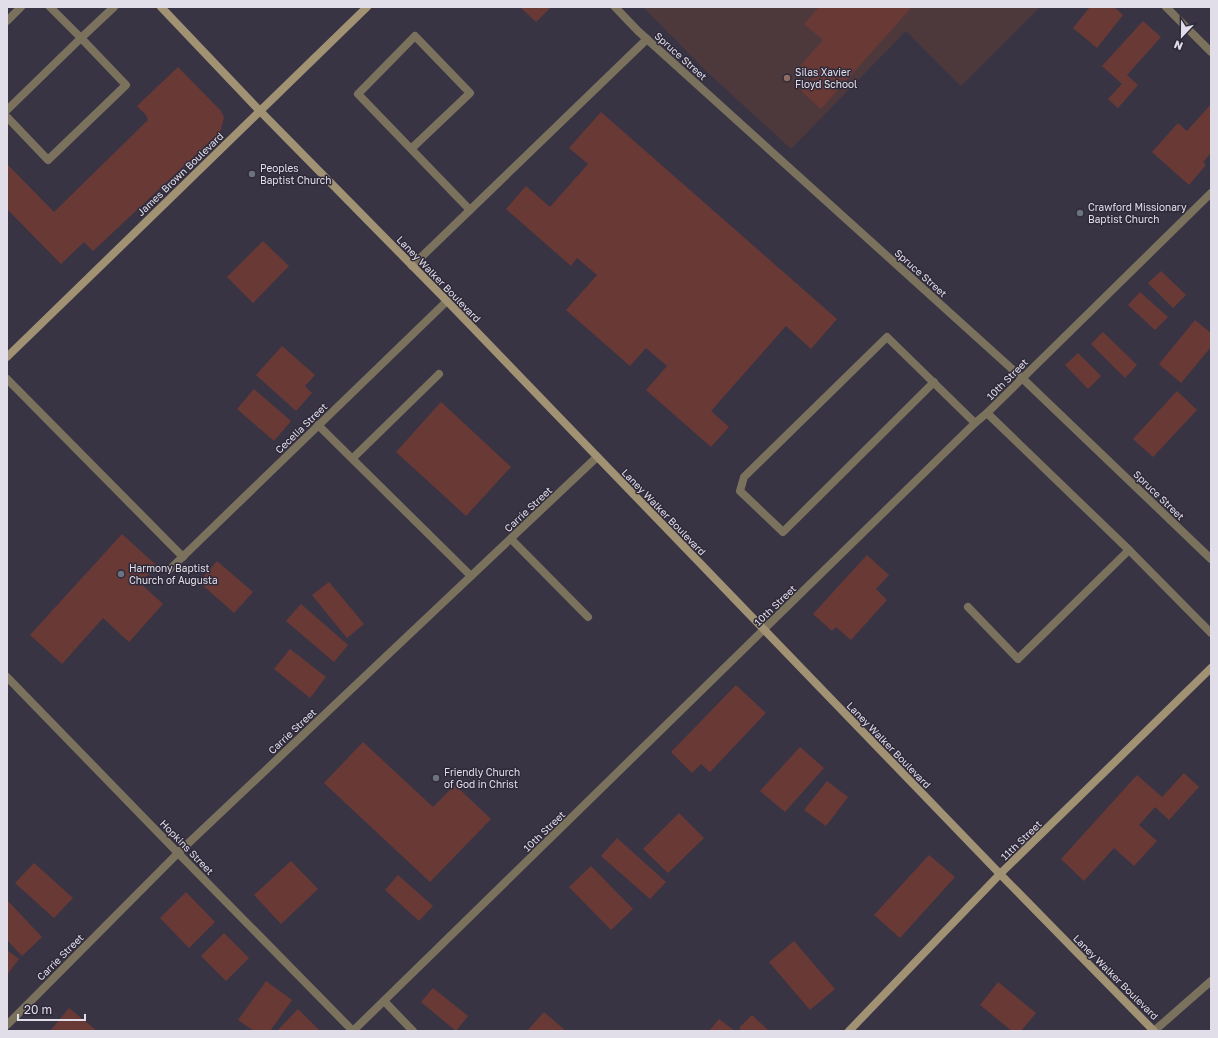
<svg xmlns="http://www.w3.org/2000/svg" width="1218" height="1038" font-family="'Golos Text',sans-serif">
	<rect width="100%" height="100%" fill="#393444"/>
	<path fill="#4d383c" d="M643,7H1040L961,86L906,31L791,149L705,70Z"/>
	<g fill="#693936">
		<path d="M520,7H551L536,22Z"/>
		<path d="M819,7H912L821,109L801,91L814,77L800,66L823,40L804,24Z"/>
		<path d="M1090,7H1114L1123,15L1097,48L1073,28Z"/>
		<path d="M1143,21L1161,37L1127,75L1138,85L1118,108L1108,99L1122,84L1102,66Z"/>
		<path d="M178,67L221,111L224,118L220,132L93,251L84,242L61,264L7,209V164L54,212L148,120L146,115L137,106Z"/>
		<path d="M1211,104V153L1203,162L1206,165L1189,185L1152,152L1178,123L1187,131Z"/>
		<path d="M601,112L837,319L811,349L786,326L711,411L729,427L711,447L646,390L667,366L646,348L630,366L566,310L597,275L577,258L571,266L506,209L526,186L550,207L588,164L569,148Z"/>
		<path d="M263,241L289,266L253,303L227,277Z"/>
		<path d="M1161,271L1186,295L1173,308L1148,283Z"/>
		<path d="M1140,292L1168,317L1155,330L1128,305Z"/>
		<path d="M1195,320L1211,333V347L1181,383L1159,364Z"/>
		<path d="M1103,332L1137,365L1125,378L1091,344Z"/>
		<path d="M282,346L315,375L305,386L312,393L296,411L256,375Z"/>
		<path d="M1078,353L1101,376L1088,389L1065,365Z"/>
		<path d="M254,389L291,421L274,441L237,409Z"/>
		<path d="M1177,391L1197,410L1153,457L1133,439Z"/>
		<path d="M441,402L511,467L466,516L396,452Z"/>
		<path d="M122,534L157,566L140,583L163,604L129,642L103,618L62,664L30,635Z"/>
		<path d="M867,555L889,575L876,589L887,600L851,640L836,627L832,631L813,614Z"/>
		<path d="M217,561L253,592L234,613L199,582Z"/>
		<path d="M329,582L364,624L347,638L312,595Z"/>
		<path d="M301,604L348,645L334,662L286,621Z"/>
		<path d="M290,649L326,677L310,698L274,669Z"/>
		<path d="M736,685L766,713L710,772L701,764L692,773L671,752Z"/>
		<path d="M363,742L433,807L455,785L491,819L430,882L324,783Z"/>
		<path d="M800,747L824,768L785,812L760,791Z"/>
		<path d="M1184,773L1199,787L1169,820L1155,807L1139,825L1157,841L1134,866L1114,848L1084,881L1061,859L1137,775L1162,797Z"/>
		<path d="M827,781L848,797L826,826L804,810Z"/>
		<path d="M679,813L704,838L668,873L643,849Z"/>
		<path d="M617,838L666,882L650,899L601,856Z"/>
		<path d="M929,855L955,877L900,938L874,915Z"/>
		<path d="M291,861L318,889L281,924L254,895Z"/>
		<path d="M34,863L73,898L54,918L15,883Z"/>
		<path d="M591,866L633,909L611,930L569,887Z"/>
		<path d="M398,875L433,906L419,921L385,890Z"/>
		<path d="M186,892L215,922L189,948L160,918Z"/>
		<path d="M7,900L42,937L22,956L7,940Z"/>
		<path d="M224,933L249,958L226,981L201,956Z"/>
		<path d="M794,941L835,989L810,1010L769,962Z"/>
		<path d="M7,950L19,959L7,975Z"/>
		<path d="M266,981L292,1000L270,1031H254L238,1020Z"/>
		<path d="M998,982L1036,1013L1021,1031H1012L980,1005Z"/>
		<path d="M433,988L468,1016L456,1031L421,1002Z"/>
		<path d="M69,1008L97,1031H50Z"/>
		<path d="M298,1009L319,1030L317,1031H277Z"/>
		<path d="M544,1012L566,1031H527Z"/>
		<path d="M752,1015L769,1031H742L739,1028Z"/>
		<path d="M719,1019L735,1031H709Z"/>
	</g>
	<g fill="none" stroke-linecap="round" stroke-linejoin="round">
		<g stroke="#7b725e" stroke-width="8">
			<path d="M7,21L21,7"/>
			<path d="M7,110L81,38L50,7"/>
			<path d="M7,117L48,160L126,85L81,38L114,7"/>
			<path d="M411,149L470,93L415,36L358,94L470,210"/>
			<path d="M412,266L647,39"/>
			<path d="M7,379L183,557"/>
			<path d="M934,382L783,532L740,491L744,477L887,337L975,423"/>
			<path d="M987,413L1129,550L1211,633"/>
			<path d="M318,425L471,576"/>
			<path d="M353,458L439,374"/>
			<path d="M511,539L588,617"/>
			<path d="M968,607L1018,659L1129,550"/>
		</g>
		<g stroke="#7b725e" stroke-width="8">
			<path d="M615,7L638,31L1022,378L1211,559"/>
			<path d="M1166,7L1211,52"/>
			<path d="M169,570L447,301"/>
			<path d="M7,677L178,853L353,1031"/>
			<path d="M384,1001L413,1031"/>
			<path d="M7,1025L178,853L597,457"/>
			<path d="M353,1031L975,423L987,413L1211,193"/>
			<path d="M1154,1031L1211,981"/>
		</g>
		<g stroke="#a19273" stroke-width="8">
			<path d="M161,7L259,110L447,301L1000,874L1154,1031"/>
			<path d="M7,357L367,7"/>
			<path d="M849,1031L1000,874L1211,668"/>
		</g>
	</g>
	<circle fill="#8d6e63" stroke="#2f2a3a" stroke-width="1.5" cx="787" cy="78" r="4"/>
	<g fill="#6b7280" stroke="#2f2a3a" stroke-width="1.5">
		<circle cx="252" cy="174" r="4"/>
		<circle cx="1080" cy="213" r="4"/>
		<circle cx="121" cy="574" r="4"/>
		<circle cx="436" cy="778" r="4"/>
	</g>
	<g text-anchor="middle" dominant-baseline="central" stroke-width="3" stroke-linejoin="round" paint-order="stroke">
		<g font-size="10" fill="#e2dee9" stroke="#2f2a3a">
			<text transform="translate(681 56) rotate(42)">Spruce Street</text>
			<text transform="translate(180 174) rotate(-44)">James Brown Boulevard</text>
			<text transform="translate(921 273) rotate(42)">Spruce Street</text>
			<text transform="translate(439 279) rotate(46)">Laney Walker Boulevard</text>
			<text transform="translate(1007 379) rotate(-45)">10th Street</text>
			<text transform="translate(301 428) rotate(-44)">Cecelia Street</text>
			<text transform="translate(1159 495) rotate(44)">Spruce Street</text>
			<text transform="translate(528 509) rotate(-43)">Carrie Street</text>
			<text transform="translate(664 512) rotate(46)">Laney Walker Boulevard</text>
			<text transform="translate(775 605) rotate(-44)">10th Street</text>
			<text transform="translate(292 731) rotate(-43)">Carrie Street</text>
			<text transform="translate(889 745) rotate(46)">Laney Walker Boulevard</text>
			<text transform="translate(544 831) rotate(-44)">10th Street</text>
			<text transform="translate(1021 840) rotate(-44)">11th Street</text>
			<text transform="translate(187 847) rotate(46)">Hopkins Street</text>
			<text transform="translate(60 957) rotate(-45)">Carrie Street</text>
			<text transform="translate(1116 977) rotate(45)">Laney Walker Boulevard</text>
		</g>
		<g font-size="10" fill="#e2dee9" stroke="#2f2a3a" text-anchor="start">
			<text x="795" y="72">Silas Xavier<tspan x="795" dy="12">Floyd School</tspan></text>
			<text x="260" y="168">Peoples<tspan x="260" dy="12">Baptist Church</tspan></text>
			<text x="1088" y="207">Crawford Missionary<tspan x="1088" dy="12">Baptist Church</tspan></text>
			<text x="129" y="568">Harmony Baptist<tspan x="129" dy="12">Church of Augusta</tspan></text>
			<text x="444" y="772">Friendly Church<tspan x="444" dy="12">of God in Christ</tspan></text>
		</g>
	</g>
	<rect width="1218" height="1038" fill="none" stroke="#e2dee9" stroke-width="16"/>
	<g transform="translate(1182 36) rotate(202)" stroke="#2f2a3a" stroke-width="3" paint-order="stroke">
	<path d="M0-3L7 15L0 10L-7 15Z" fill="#e2dee9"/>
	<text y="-6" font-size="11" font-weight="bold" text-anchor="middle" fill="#e2dee9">N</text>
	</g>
	<path d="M18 1014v6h67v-6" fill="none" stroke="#e2dee9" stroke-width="2"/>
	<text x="24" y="1014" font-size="12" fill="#e2dee9" stroke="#2f2a3a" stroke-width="3" paint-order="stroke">20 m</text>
</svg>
